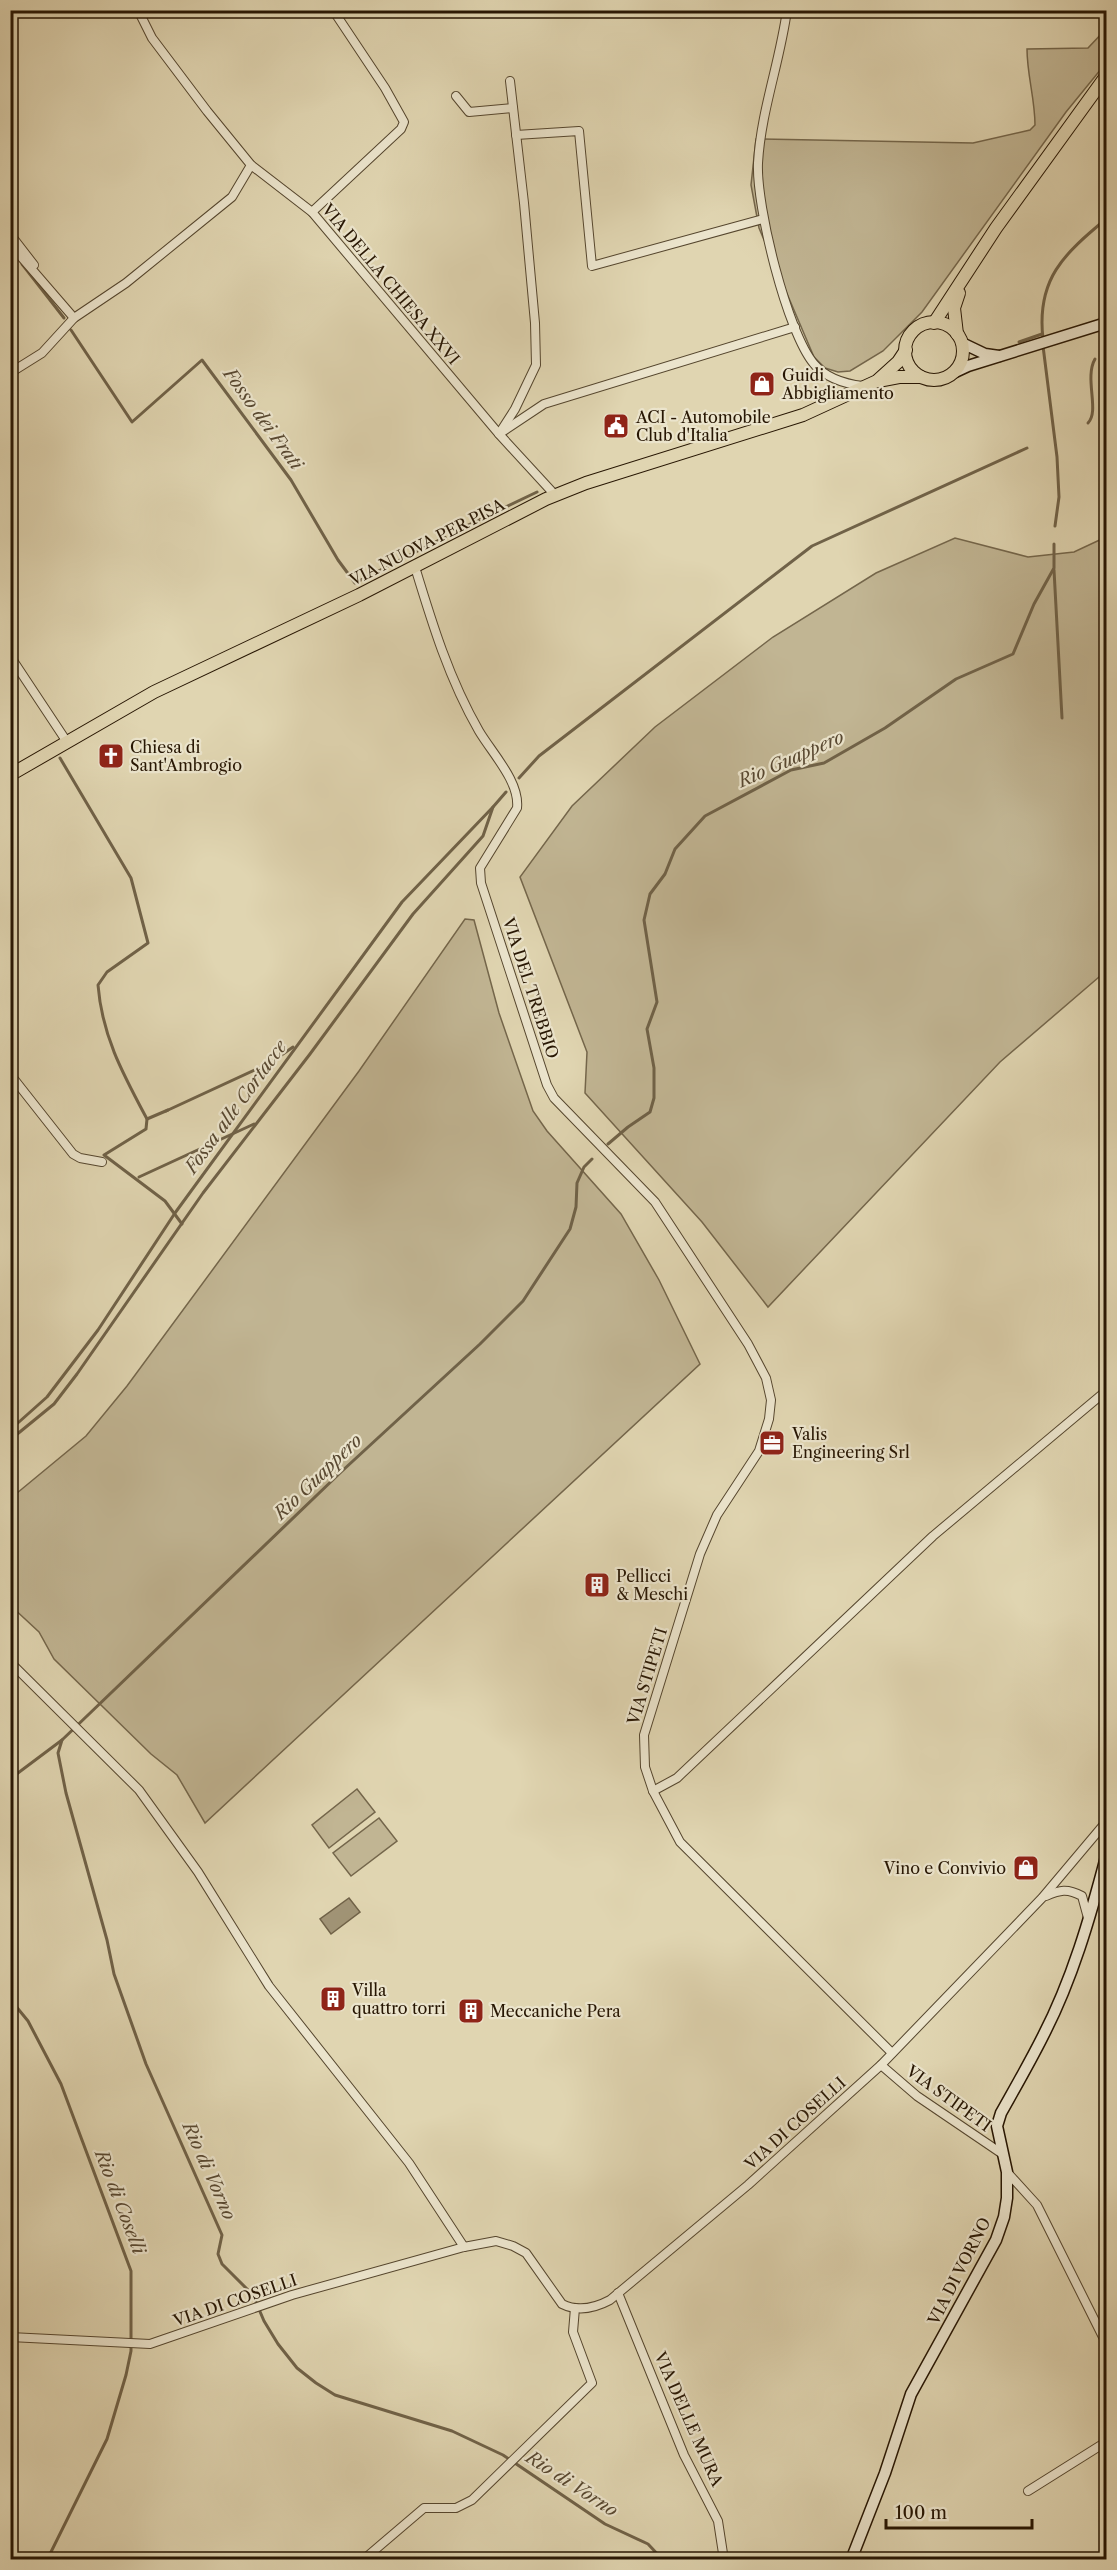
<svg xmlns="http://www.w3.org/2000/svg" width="1117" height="2570" font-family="'Libre Caslon Text',serif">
	<rect width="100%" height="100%" fill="#e0d5b1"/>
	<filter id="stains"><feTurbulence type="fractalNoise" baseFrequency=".00333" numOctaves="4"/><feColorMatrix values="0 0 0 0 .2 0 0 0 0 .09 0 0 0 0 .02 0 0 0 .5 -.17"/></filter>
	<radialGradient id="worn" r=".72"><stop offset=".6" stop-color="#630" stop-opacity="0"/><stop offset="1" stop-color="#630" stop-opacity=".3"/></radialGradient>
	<g fill="#c1b593" stroke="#74664b" stroke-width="1.5">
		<path d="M1106,29V63L1066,112L922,312L883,351L850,371L838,372L825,368L814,357L759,228L751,185L756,139L973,143L1030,130L1035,125C1035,99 1027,75 1027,49L1088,48Z"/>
		<path d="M1106,537V971L1000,1062L768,1307L702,1222L585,1093L587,1052L520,877L572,806L655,727L773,637L876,573L955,538L1028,557L1074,552Z"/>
		<path d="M465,919L474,920L499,1013L533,1111L547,1131L621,1214L659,1280L700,1364L205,1823L177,1775L151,1754L54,1659L39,1632L11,1606V1498L86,1436L127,1386L359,1071Z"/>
		<path d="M357,1789L375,1812L329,1848L312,1825Z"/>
		<path d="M379,1818L397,1841L351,1876L333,1853Z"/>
	</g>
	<path fill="#a19476" stroke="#706248" stroke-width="1.5" d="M349,1898L360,1912L331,1934L320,1919Z"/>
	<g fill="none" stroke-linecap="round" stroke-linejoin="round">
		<g stroke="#706248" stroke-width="3">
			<path d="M22,264L64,318"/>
			<path d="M71,330L132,422L202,360L291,480L338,560L355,583L445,537"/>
			<path d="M1043,339C1036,279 1064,254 1106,219"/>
			<path d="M1019,342L1042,334"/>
			<path d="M1043,346L1057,457L1059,497L1055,526"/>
			<path d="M1088,423C1100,411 1084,378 1095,359"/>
			<path d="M460,529L537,492"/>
			<path d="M1054,570L1062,718"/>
			<path d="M60,758L131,878L148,943L107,972L98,985C102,1036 123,1074 147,1119L146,1129L104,1155L165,1201L182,1224"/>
			<path d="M519,778L539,756L812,546L1027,448"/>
			<path d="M166,1111L270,1063L293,1047"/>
			<path d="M147,1119L168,1110"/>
			<path d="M608,1144L628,1127L650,1112L654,1098V1068L647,1029L657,1002L644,920L650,894L665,874L675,849L705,816L791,770L824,763L885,728L956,679L1013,654L1034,604L1054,568V544"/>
			<path d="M139,1177L254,1124"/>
			<path d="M10,1430L47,1397L98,1330L175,1213L402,902L493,807"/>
			<path d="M10,1440L54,1404L77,1374L203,1193L310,1054L413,914L483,836L493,807L506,792"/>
			<path d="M62,1740L58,1753L66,1793L107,1940L114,1974L146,2064L222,2235L218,2254L222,2264L253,2295L264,2321L278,2344L297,2368L316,2383L335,2395L452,2431L503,2455L605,2524L648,2544L663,2560"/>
			<path d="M10,1779L62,1740L341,1472L480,1344L523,1301L570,1229L576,1207L577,1183L584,1167L592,1159"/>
			<path d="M10,1999L28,2021L61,2084L131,2271V2351L126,2375L107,2439L47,2560"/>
		</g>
		<g stroke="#55462e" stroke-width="10">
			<g id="street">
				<path d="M138,10L152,38L207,111L251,165L312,212L499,434L555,495"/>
				<path d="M787,10C780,62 761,111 758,163C756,206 787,332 814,364C826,378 846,384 863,386"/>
				<path d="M456,96L469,112L513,108"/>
				<path d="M516,135L579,131L592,266L763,219"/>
				<path d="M312,212L401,129L404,122L385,88L333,10"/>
				<path d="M10,234L34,265"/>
				<path d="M10,244L74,318"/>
				<path d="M10,373L42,353L74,318L126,283L232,197L251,165"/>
				<path d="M502,432L544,404L795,327"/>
				<path d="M499,434L515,409L536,365L535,323L524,203L510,81"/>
				<path d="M415,567C432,623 449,679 479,731C492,753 520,782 517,808L480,868L481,883L547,1085L554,1098L655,1202L748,1344L766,1378L771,1400L769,1419L759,1451L717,1515L700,1554L644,1735L645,1767L653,1791L680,1842L892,2053"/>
				<path d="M10,656L67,742"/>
				<path d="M10,1074L73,1154L80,1158L102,1162"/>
				<path d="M10,1662L139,1790L198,1872L269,1986L409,2163L464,2247"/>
				<path d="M653,1791L677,1778L933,1536L1106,1391"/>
				<path d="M1046,1896C1060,1890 1067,1888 1082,1896L1088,1918"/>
				<path d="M881,2065L917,2096L1001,2153"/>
				<path d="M1007,2172L1037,2205L1106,2343"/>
				<path d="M618,2293L684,2455L718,2521L724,2560"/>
				<path d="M10,2337L150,2344L292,2295L464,2247L496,2241L513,2246L526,2253L562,2304C578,2312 595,2308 610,2300L748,2185L881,2065L1042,1898L1106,1822"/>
				<path d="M1028,2491L1106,2442"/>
				<path d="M363,2560L424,2508H456L472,2500L592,2383L573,2332L575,2308"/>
			</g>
		</g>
		<g stroke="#271603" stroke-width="13">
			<g id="secondary">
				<path d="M962,343L985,354L999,356"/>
				<path d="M953,373L968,366L1106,323"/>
				<path d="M851,2560L885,2473L911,2394L996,2240L1004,2217L1007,2198V2172L997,2126L1001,2113C1015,2088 1030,2062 1043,2036C1072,1980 1090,1918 1106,1857"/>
			</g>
		</g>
		<g stroke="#271603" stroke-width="14">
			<g id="primary">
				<circle cx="934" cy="351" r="29"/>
				<path d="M934,323L996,228L1106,76"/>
				<path d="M957,334L954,308L959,293"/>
				<path d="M878,381L899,377H921"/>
				<path d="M10,775L154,692L359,595L546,499L586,483L803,415L877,381L898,362L906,350"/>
			</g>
		</g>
		<use href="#street" stroke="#ebe4cc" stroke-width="8"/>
		<use href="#secondary" stroke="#ebe4cc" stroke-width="10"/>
		<use href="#primary" stroke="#e0d5b1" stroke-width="12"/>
	</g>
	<defs>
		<g id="shop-square" transform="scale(1.35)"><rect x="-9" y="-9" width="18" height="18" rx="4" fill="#8f2418" stroke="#ebe4cc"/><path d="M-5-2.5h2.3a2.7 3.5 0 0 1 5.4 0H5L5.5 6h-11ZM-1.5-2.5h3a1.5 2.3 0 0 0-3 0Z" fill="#fff"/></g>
		<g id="civic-square" transform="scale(1.35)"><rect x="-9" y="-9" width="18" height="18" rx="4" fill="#8f2418" stroke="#ebe4cc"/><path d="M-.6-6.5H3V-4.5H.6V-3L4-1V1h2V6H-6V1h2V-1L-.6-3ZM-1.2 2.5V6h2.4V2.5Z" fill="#fff"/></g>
		<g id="church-square" transform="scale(1.35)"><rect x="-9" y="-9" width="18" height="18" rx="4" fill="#8f2418" stroke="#ebe4cc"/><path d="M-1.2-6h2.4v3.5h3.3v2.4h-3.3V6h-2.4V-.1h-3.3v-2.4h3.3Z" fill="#fff"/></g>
		<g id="office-square" transform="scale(1.35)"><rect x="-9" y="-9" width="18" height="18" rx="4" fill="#8f2418" stroke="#ebe4cc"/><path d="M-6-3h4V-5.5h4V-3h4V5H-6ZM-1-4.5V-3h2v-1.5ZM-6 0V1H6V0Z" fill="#fff"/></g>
		<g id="building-square" transform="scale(1.35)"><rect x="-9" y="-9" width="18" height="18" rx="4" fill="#8f2418" stroke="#ebe4cc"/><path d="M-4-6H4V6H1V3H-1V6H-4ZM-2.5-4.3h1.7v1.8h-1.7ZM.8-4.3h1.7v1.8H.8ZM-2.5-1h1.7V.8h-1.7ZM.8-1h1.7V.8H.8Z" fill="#fff"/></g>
	</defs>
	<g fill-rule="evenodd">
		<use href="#shop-square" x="762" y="384"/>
		<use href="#civic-square" x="616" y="426"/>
		<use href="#church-square" x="111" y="756"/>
		<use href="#office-square" x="772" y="1443"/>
		<use href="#building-square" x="597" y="1585"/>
		<use href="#shop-square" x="1026" y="1868"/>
		<use href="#building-square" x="333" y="1999"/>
		<use href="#building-square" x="471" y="2011"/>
	</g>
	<g text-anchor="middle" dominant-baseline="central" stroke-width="4.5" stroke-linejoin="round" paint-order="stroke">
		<g font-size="16" fill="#271603" stroke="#ebe4cc">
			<text transform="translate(391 284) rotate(50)">VIA DELLA CHIESA XXVI</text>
			<text transform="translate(427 542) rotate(-27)">VIA NUOVA PER PISA</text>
			<text transform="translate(531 988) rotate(72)">VIA DEL TREBBIO</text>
			<text transform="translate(647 1676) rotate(-73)">VIA STIPETI</text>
			<text transform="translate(949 2098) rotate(36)">VIA STIPETI</text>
			<text transform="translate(795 2123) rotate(-42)">VIA DI COSELLI</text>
			<text transform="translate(959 2271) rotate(-63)">VIA DI VORNO</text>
			<text transform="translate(235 2300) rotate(-19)">VIA DI COSELLI</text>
			<text transform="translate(689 2419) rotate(66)">VIA DELLE MURA</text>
		</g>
		<g font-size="16" fill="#271603" stroke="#ebe4cc" text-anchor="start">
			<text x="782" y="375">Guidi<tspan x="782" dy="18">Abbigliamento</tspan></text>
			<text x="636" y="417">ACI - Automobile<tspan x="636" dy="18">Club d'Italia</tspan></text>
			<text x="130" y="747">Chiesa di<tspan x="130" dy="18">Sant'Ambrogio</tspan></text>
			<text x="792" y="1434">Valis<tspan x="792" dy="18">Engineering Srl</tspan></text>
			<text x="616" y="1576">Pellicci<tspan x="616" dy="18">&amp; Meschi</tspan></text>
			<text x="1006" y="1868" text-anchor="end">Vino e Convivio</text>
			<text x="352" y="1990">Villa<tspan x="352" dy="18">quattro torri</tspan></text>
			<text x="490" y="2011">Meccaniche Pera</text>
		</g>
		<g font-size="18" font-style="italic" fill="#584831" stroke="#ebe4cc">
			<text transform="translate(263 419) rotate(54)">Fosso dei Frati</text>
			<text transform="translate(791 759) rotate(-24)">Rio Guappero</text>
			<text transform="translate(236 1107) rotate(-54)">Fossa alle Cortacce</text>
			<text transform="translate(318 1477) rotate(-44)">Rio Guappero</text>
			<text transform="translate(209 2171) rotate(66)">Rio di Vorno</text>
			<text transform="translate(120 2202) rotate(69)">Rio di Coselli</text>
			<text transform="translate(572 2484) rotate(33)">Rio di Vorno</text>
		</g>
	</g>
	<rect width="1117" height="2570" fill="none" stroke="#e0d5b1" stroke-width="36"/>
	<rect x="12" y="12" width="1093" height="2546" fill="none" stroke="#271603" stroke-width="3"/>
	<rect x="18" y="18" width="1081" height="2534" fill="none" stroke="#271603" stroke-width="1.5"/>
	<path d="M886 2519v9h146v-9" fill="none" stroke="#271603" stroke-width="3"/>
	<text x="895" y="2519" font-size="18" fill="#271603" stroke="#ebe4cc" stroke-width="4.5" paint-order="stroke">100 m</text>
	<rect width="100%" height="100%" filter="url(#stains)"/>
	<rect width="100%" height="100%" fill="url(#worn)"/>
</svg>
